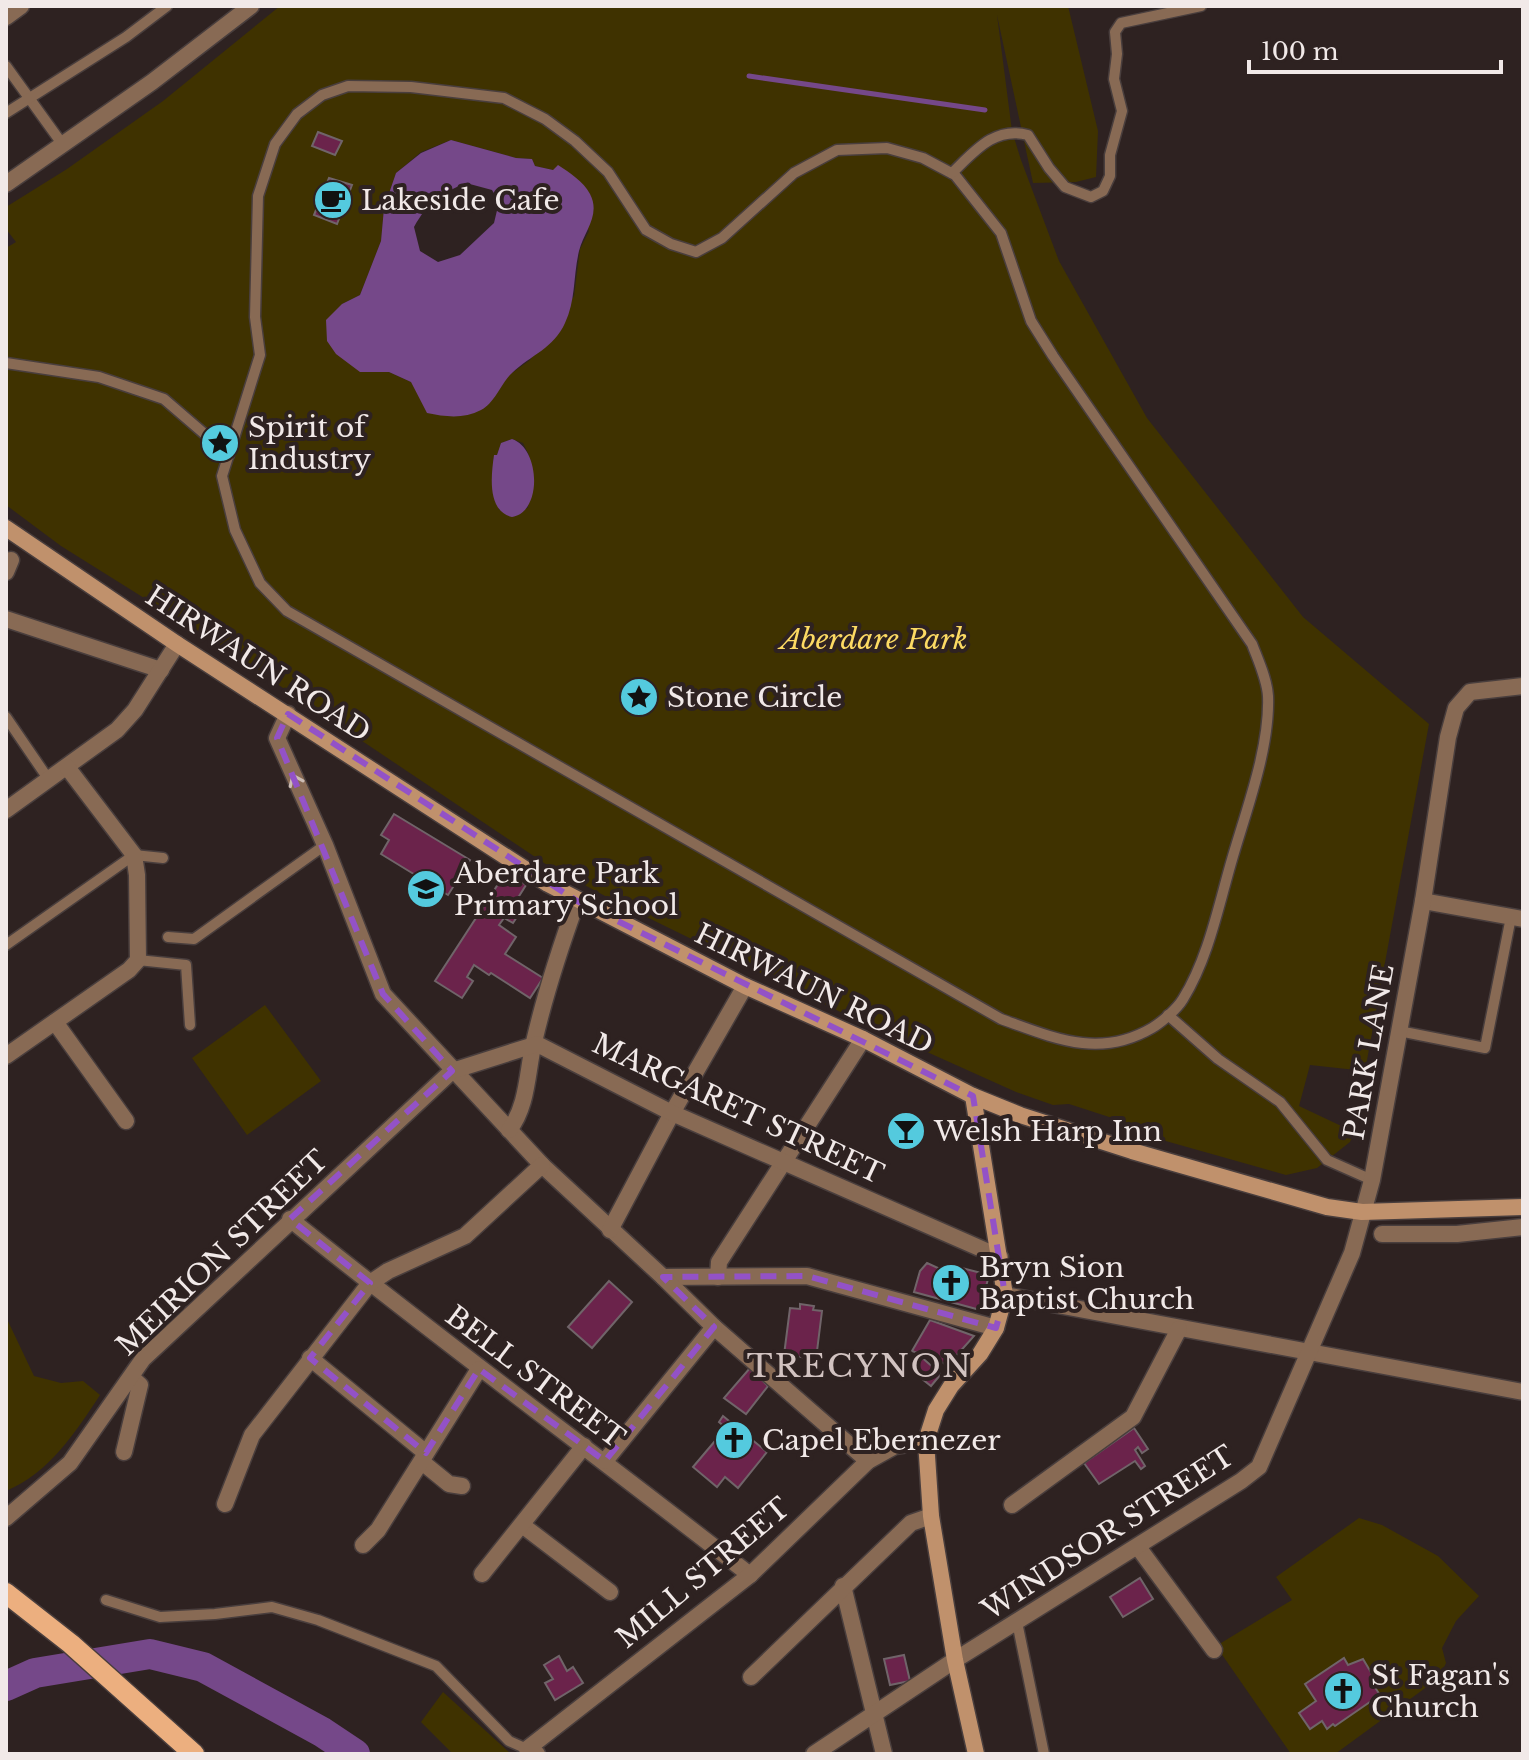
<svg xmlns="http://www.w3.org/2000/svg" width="1529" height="1760" font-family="'Libre Baskerville',serif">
	<rect width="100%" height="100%" fill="#2e2221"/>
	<g fill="#3f3200" fill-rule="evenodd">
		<path d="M280,6H1068L1098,131L1096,177L1076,182L1033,183L997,15L1012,131L1021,160L1059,261L1147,418L1303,617L1429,724L1365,1071L1310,1065L1299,1106L1354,1132L1350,1142L1317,1168L1286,1175L1148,1136L1134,1125L1069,1104L1053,1105L1016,1092L867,1025L622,905L547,865L216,643L61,546L6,505V248L16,242L6,229V207L67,169L163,101ZM451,140L516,158L532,159L535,166L553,170L589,231L580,249L574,296L530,360L512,373L411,382L389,372H360L342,304L360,295L381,241L384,208L396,173L421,152ZM512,439L523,443L529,455L528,508L499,510L493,458L497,455L501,443Z"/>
		<path d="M265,1005L321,1081L247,1135L192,1058Z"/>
		<path d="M6,1317L34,1376L61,1383L83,1381L100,1395C75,1433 49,1473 6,1491Z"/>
		<path d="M1359,1518L1382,1525L1438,1556L1479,1596L1456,1621L1442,1648L1446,1663L1439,1678L1335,1754H1291L1216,1646L1292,1600L1276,1577Z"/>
		<path d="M443,1692L511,1754H453L421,1722Z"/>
	</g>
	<g fill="#754889" fill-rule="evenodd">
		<path d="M451,140L516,158L532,159L535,166L553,170L558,165C570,173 583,181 590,194C601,215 584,231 579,251C573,276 576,300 565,323C554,348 531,355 512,373C501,383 495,403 481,410C464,419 446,417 427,413L411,382L389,372H360L336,354L327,341L326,320L342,304L360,295L381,241L384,208L396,173L421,153ZM466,183L492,190L499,202L494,223L460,255L438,262L420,251L414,227C428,202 440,194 466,183Z"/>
		<path d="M512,439C540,448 543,512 512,517C487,511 491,476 494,455H497L501,443Z"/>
	</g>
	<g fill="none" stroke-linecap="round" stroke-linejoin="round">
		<path stroke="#754889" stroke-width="5" d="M749,76L985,110"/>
		<path stroke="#754889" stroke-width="30" d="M6,1686L35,1673L150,1654L203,1667L322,1732L355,1754"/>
	</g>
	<g fill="#6b234b" stroke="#706469" stroke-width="2">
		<path d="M318,132L342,141L335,155L312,146Z"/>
		<path d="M329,178L352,185L337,224L314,215Z"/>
		<path d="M394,814L470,860L448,895L381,854L389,840L381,835Z"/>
		<path d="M506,872L526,885L516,901L524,906L513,923L504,918L499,925L516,937L505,954L543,978L530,998L491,973L489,975L474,965L467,977L473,981L462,998L435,981Z"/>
		<path d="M927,1263L951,1274L954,1266L989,1275L980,1310L914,1292L920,1271Z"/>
		<path d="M609,1281L632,1302L592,1348L568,1327Z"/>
		<path d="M800,1304L814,1306L813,1310L822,1311L816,1359L784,1355L790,1308L800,1309Z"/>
		<path d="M930,1320L974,1336L948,1365L912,1351Z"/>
		<path d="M920,1356L941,1374L931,1386L917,1375L921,1371L913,1364Z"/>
		<path d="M750,1368L768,1386L746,1414L724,1398Z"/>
		<path d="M723,1416L767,1452L738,1488L725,1477L717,1487L693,1467L726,1428L719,1422Z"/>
		<path d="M1134,1428L1148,1449L1142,1453L1138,1447L1135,1450L1145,1466L1141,1469L1135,1461L1099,1484L1084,1463Z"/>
		<path d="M1140,1578L1153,1599L1123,1617L1110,1597Z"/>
		<path d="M904,1655L910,1681L890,1685L884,1659Z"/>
		<path d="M559,1656L567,1671L573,1667L583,1683L555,1700L545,1683L553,1679L544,1665Z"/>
		<path d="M1344,1658L1348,1665L1363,1659L1378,1684L1374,1686L1380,1695L1335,1726L1333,1724L1327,1729L1322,1721L1310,1729L1299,1713L1316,1701L1305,1684Z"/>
	</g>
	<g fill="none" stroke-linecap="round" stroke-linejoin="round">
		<g stroke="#493e3d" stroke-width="13">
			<g id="service">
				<path d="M6,66L63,145"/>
				<path d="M348,86L411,87L504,98L545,119L575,141L608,172L646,230L671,244L696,252L722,238L794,173L837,150L887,148L923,158L955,175L1001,233L1031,321L1053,356L1252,644C1258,660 1267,679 1268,696C1270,747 1247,808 1233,856C1219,903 1209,957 1183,999C1177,1009 1162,1022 1152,1028C1099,1059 1054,1038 1001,1019L287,611L260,583L235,530L222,476L260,355L255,317L258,196L275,144L297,114L322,95Z"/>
				<path d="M6,113L126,37L167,6"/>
				<path d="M952,173C974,152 994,126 1028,135L1049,168L1065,187L1091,197L1103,191L1110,176V155L1122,111L1114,79L1117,54L1115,32L1121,23L1201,6"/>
				<path d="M6,363L99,377L164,399L229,455"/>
				<path d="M6,717L49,780"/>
				<path d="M168,937L194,939L325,845"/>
				<path d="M6,945L134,855L163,858"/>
				<path d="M138,960L186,965L190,1025"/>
				<path d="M1168,1015L1218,1059L1280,1102L1327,1160L1372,1180"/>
				<path d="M1399,1031L1485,1048L1511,917"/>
				<path d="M106,1600L160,1617L215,1614L272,1607L318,1620L436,1666L509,1741L527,1749"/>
				<path d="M1017,1622L1044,1754"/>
			</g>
		</g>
		<g stroke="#493e3d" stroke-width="19">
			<g id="minor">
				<path d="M6,17L21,6"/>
				<path d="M6,572L11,560"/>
				<path d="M6,619L161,670"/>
				<path d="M288,714L277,738L325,845L383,994L542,1165L663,1277L807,1276L996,1328"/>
				<path d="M6,810L117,730L135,710L177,644"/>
				<path d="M1423,901L1523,919"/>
				<path d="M55,1022L126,1121"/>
				<path d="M6,1056L129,970L138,960L137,875L134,855L67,767"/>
				<path d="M509,1130C528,1106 527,1071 534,1042C545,994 560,948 577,901"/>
				<path d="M290,1219C441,1341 597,1455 750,1575"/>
				<path d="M610,1230L672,1113L745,986"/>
				<path d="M1382,1234H1457L1523,1227"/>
				<path d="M663,1277L714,1327L868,1461"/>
				<path d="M718,1277L719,1262L863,1039"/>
				<path d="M1005,1295L1523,1392"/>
				<path d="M310,1358L426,1453"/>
				<path d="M124,1452L140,1385L131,1377"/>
				<path d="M605,1461L714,1327"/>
				<path d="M422,1462L449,1484L462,1486"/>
				<path d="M225,1504L252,1435L370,1283L388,1271L465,1236L542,1165"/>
				<path d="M1012,1505L1133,1417L1179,1329"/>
				<path d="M6,1518L70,1463L143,1359L452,1071L537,1044L672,1113L1000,1257"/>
				<path d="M522,1525L610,1592"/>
				<path d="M363,1545L378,1530L479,1369"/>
				<path d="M1138,1547L1214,1650"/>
				<path d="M482,1574L584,1446"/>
				<path d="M843,1586L884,1754"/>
				<path d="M751,1677L911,1523L931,1516"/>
				<path d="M537,1754L527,1749L750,1575L868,1461L895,1446L926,1441"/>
				<path d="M814,1754L955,1660L1241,1481L1259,1467L1352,1253L1372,1180L1423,901L1448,737L1456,708L1470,692L1523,686"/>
			</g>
		</g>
		<g stroke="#493e3d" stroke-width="19">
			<path id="tertiary" d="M6,184L152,82L251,6"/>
		</g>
		<g stroke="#493e3d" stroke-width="19">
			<g id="secondary">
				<path d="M6,528L177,644L548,884L745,986L863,1039L973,1096L1020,1115L1132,1151L1327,1207L1362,1212L1523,1207"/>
				<path d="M973,1096L1005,1295L996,1328L980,1354L951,1386L936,1410L926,1441L931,1516L955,1660L976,1754"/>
			</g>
		</g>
		<g stroke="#493e3d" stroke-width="23">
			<path id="primary" d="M6,1593L71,1644L194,1754"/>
		</g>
		<use href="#service" stroke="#886a54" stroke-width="10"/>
		<use href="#minor" stroke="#886a54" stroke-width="16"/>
		<use href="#tertiary" stroke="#886a54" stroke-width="16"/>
		<use href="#secondary" stroke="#c0916c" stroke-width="16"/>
		<use href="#primary" stroke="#ecaf7f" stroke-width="20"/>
	</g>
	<defs><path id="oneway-chevron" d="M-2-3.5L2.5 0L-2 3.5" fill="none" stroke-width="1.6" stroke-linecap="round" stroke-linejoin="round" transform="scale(2)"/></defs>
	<use stroke="#ccbdb4" href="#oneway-chevron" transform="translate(295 780) rotate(-114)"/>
	<path fill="none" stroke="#9352c7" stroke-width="6" stroke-dasharray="16 10" stroke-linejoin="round" d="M288,714L577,901L973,1096L1005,1295L996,1328L807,1276L663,1277L714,1327L605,1461L479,1369L426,1453L310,1358L370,1283L290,1219L452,1071L383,994L277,738Z"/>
	<defs>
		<g id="cafe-disc" transform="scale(2)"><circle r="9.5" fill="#54cade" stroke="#2e2221"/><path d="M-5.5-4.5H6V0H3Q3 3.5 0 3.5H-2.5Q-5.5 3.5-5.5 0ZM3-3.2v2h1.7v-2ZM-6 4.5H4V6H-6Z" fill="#111"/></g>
		<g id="sight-disc" transform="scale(2)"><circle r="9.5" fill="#54cade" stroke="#2e2221"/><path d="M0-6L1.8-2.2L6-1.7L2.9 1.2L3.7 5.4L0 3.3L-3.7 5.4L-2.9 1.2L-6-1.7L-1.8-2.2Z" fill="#111"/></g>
		<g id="school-disc" transform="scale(2)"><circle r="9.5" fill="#54cade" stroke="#2e2221"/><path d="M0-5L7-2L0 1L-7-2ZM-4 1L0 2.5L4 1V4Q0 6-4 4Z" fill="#111"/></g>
		<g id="bar-disc" transform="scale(2)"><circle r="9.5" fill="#54cade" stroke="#2e2221"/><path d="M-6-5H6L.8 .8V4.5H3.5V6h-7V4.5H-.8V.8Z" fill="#111"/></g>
		<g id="church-disc" transform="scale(2)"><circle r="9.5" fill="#54cade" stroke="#2e2221"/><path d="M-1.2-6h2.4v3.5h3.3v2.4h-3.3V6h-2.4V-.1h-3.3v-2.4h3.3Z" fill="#111"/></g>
	</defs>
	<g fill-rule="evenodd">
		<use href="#cafe-disc" x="333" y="200"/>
		<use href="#sight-disc" x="220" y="443"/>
		<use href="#sight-disc" x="639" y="697"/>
		<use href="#school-disc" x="426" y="889"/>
		<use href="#bar-disc" x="906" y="1131"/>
		<use href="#church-disc" x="951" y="1283"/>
		<use href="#church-disc" x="734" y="1440"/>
		<use href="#church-disc" x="1343" y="1691"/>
	</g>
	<g text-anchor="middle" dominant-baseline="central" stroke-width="8" stroke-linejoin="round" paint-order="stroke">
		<g font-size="28" fill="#f1e9e8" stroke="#2e2221" text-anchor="start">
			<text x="361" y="200">Lakeside Cafe</text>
			<text x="248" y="427">Spirit of<tspan x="248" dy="32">Industry</tspan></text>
			<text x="667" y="697">Stone Circle</text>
			<text x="454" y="873">Aberdare Park<tspan x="454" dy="32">Primary School</tspan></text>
			<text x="934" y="1131">Welsh Harp Inn</text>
			<text x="979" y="1267">Bryn Sion<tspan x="979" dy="32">Baptist Church</tspan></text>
			<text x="762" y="1440">Capel Ebernezer</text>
			<text x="1371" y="1675">St Fagan's<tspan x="1371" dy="32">Church</tspan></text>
		</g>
		<g font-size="28" font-style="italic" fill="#fcda63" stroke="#2e2221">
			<text x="874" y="639">Aberdare Park</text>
		</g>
		<g font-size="28" fill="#f1e9e8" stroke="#2e2221">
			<text transform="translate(258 664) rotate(33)">HIRWAUN ROAD</text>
			<text transform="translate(814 989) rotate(26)">HIRWAUN ROAD</text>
			<text transform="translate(1369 1052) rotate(-80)">PARK LANE</text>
			<text transform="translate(738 1109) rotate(25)">MARGARET STREET</text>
			<text transform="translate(222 1253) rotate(-44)">MEIRION STREET</text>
			<text transform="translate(535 1377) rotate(37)">BELL STREET</text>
			<text transform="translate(1108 1533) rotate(-33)">WINDSOR STREET</text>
			<text transform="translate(703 1573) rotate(-40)">MILL STREET</text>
		</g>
		<g font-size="32" letter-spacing="2" fill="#d2c3c1" stroke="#2e2221">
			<text x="860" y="1366">TRECYNON</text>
		</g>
	</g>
	<rect width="1529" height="1760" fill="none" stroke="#f1e9e8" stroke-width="16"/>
	<path d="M1249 60v12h252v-12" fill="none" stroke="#f1e9e8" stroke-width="4"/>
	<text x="1261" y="60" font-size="24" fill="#f1e9e8" stroke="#2e2221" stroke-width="6" paint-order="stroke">100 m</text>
</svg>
